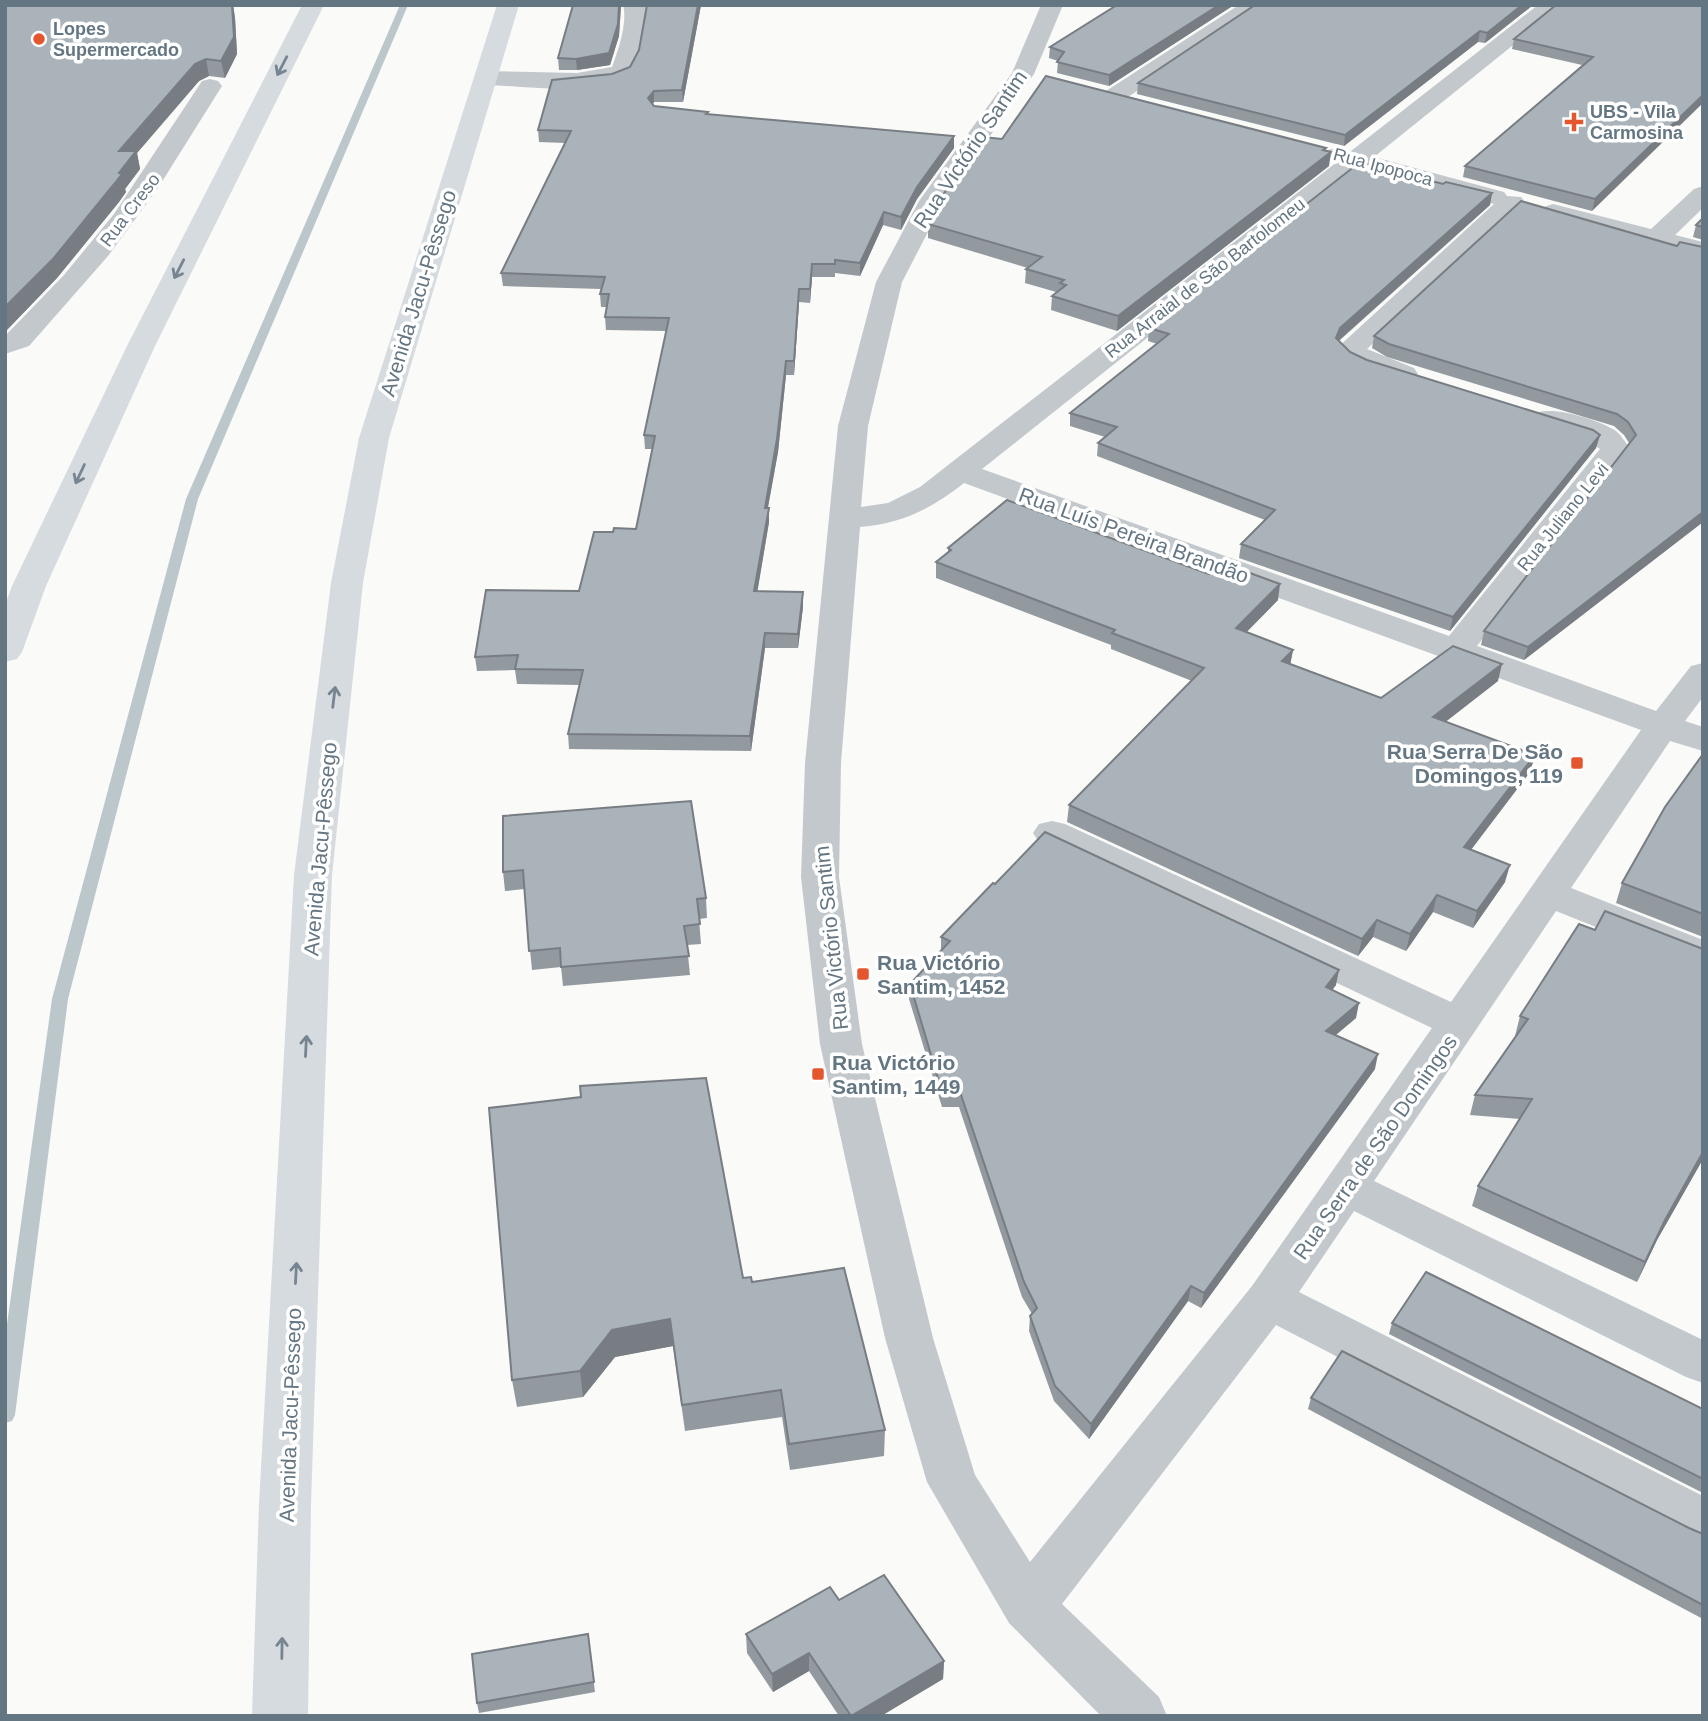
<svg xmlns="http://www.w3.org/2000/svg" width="1708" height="1721" font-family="Helvetica,sans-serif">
	<rect width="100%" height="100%" fill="#fafaf8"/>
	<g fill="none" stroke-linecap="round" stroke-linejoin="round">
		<path fill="#bbc7cb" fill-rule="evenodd" d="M400,5H408L198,499L68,999L15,1415L12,1421L5,1423V1339L52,999L186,499Z"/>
		<g fill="#c3c8cc" fill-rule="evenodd">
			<path d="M623,5H645L647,9L637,60L628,77C586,97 530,86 485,85L477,83L474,78L477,73L485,71L577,73L612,67C618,51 628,22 623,5Z"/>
			<path d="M1041,5H1063L1034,74L944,201L902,282L868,426L861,507L888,503L920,487L1337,162L1328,160L1325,155L1328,150L1337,148L1351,151L1538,5H1563L1374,157L1504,192L1507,196L1521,197L1525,202L1367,349L1414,368L1418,374L1414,380C1392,386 1349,368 1336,349L1494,204L1360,169L982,469L1449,636L1600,449L1584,438L1539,424L1534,418L1539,412C1557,407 1600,420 1616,431C1622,436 1626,443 1630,449L1477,646L1656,711L1691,666L1703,663V697L1685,721L1703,727V751L1670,741L1571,888L1703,940V970L1556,911L1374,1181L1703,1340V1383L1686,1377L1354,1211L1299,1292L1703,1496V1544L1685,1537L1276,1325L1062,1604L1159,1697L1167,1716H1101L1009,1623L927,1482L885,1338L820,1044L801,877L805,763L838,426L876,282L919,201L1012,73ZM964,483L1641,730L1451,1002L1065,824L1052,821L1039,824L1033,833L1039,842L1432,1028L1252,1286L1030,1562L975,1475L933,1338L862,1044L839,877L841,763L860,527C901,524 933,508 964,483Z"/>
			<path d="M1239,5H1265L1122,101H1106L1102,96L1106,91Z"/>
			<path d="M210,79L218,81L222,86L158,188L108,256L29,346L5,354V336L64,275L114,214L202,81Z"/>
			<path d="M1703,186V208L1675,235L1703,242V258L1544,217L1540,212L1544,207L1553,204L1651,229L1694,189Z"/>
		</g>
		<g fill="#d6dbdf" fill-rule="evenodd">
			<path d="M302,5H324L155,346L46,586L22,652L17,659L5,662V605L12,586L127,346Z"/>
			<path d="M497,5H519L389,438L363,583L332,875L311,1504L308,1716H252L259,1504L294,875L331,583L359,438Z"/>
		</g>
	</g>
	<g fill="#929a9f">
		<path d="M5,5H233L235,18L237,54L225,78L209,76L199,81L137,153L140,169L125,189L126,192L119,202L57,278L5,332Z"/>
		<path d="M621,5L619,36L610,65L577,70H559L558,58Z"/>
		<path d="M647,5H701L683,102H654L653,104L654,106L708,112V114L954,136V148L917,199L901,230L883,225L860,276L835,273V277H812L810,303L799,302L794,375H786L778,452L768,508H769V522L757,592L803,607L798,648H765L751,751L569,749L568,734L580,685L517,684L515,670L477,671L475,657L579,591L613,532L636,529L653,449H645L644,435L666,331L606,330L605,317L607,307H601L600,294L601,289L503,286L501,273L565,143L539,142L538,130L612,74L630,67L639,50Z"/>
		<path d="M1109,5H1234L1109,86L1057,73L1058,61L1049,58L1050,47L1115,7Z"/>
		<path d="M1255,5H1533L1485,43L1478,42L1344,146L1137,94L1138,83Z"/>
		<path d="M1703,5L1592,211L1463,177L1465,166L1582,65L1512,49L1514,39Z"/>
		<path d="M1002,139L1325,151L1329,166L1117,331L1051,310L1052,296L1056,292L1025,283L1026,269L1028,268L928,238V224Z"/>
		<path d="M1443,184L1492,193L1490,205L1339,341L1350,352L1367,360L1600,435L1596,448L1450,631L1239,558L1241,544L1265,520L1097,456L1098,443L1105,437L1070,426V413L1157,344L1148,341L1149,328Z"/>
		<path d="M1703,218V240L1693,237L1696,225Z"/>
		<path d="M1677,246L1703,247V522L1524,660L1481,645L1484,631L1629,443L1624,435L1614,426L1387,357L1372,348L1374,336Z"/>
		<path d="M948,548L1278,600L1246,632L1293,650L1290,664L1381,698L1498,681L1445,722L1535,755L1530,772L1471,850L1505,882L1473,928L1433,912L1406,951L1373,937L1358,956L1067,822L1069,805L1192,681L1111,649V645L936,578V562L948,552Z"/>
		<path d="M1703,754V937L1616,903L1622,883Z"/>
		<path d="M503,816L706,898L707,918L699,919L701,944L687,945L690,975L563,986L561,967L532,970L524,889L505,891L503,872Z"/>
		<path d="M1595,930L1703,949V1159L1657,1240L1637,1282L1472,1206L1478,1186L1520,1119L1470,1115L1475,1095L1516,1036H1515L1520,1016Z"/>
		<path d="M941,937L1336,985L1332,990L1356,1018L1335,1035L1375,1069L1201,1308L1188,1301L1089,1439L1054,1401L1029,1331L1030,1316L1032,1314L1022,1297L959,1107H942L909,999L910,984L941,952Z"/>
		<path d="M743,1278L752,1282L885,1430L884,1456L790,1470L782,1417L685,1431L673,1346L615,1357L583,1397L517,1407L512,1380Z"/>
		<path d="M1392,1323L1703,1409V1493L1389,1334Z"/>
		<path d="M1311,1398L1703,1533V1619L1308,1409Z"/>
		<path d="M839,1600L944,1661L943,1679L881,1716H839L809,1671L773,1692L747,1653L746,1634Z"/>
		<path d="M588,1634L595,1692L479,1713L477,1703Z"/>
	</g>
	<g fill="#777d82">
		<path d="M233,5L235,18L237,54L225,78L221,61Z"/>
		<path d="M619,5H621L619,36L610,65L577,70L576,59Z"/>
		<path d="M698,5H701L683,102L682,90Z"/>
		<path d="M1219,5H1234L1109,86V75Z"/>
		<path d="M1522,5H1533L1485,43L1487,33Z"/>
		<path d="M1480,31L1478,42L1344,146L1345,135Z"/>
		<path d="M206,59L209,76L199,81L137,153L140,169L125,189L126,192L119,202L57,278L5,332V307L119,173V151L195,64Z"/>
		<path d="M654,91V102L648,110V98Z"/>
		<path d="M1703,95V103L1592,211L1595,199Z"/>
		<path d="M954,136V148L917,199L901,230V217L917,187Z"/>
		<path d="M1326,148L1324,157L1331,152L1329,166L1117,331L1118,316Z"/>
		<path d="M1492,193L1490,205L1338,341L1336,338L1340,328Z"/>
		<path d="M884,212L883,225L860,276V263Z"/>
		<path d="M812,264V277L810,303V289Z"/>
		<path d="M799,289V302L794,375V361Z"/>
		<path d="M786,361V375L778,452L765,522V508Z"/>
		<path d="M1600,435L1596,448L1450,631L1453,617Z"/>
		<path d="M769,508V522L755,606L754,591Z"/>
		<path d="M1703,512V522L1524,660L1528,647Z"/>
		<path d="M1280,584L1278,600L1234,645L1236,628Z"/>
		<path d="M803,592V607L798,648V634Z"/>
		<path d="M765,633V648L751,751L750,736Z"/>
		<path d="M1293,650L1290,666L1282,661Z"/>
		<path d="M1502,664L1498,681L1430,734L1433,717Z"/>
		<path d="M1535,755L1530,772L1460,864L1464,847Z"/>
		<path d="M1510,865L1505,882L1473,928L1477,911Z"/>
		<path d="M1437,895L1433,912L1406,951L1410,934Z"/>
		<path d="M1377,920L1373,937L1358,956L1362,939Z"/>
		<path d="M1339,970L1336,985L1323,1002L1326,987Z"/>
		<path d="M1359,1003L1356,1018L1323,1046L1326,1031Z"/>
		<path d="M1378,1054L1375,1069L1201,1308L1204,1293Z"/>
		<path d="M1703,1152V1159L1657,1240L1637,1282L1645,1262L1665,1220Z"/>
		<path d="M1191,1286L1188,1301L1089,1439L1091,1424Z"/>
		<path d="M670,1319L673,1346L615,1357L583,1397L580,1371L612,1330Z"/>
		<path d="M809,1653V1671L773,1692L772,1674Z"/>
		<path d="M944,1661L943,1679L881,1716H851Z"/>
	</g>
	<g fill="#aab3b9" stroke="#777d82" stroke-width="2">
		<path d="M5,5H232L234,37L221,61L206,59L195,64L119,151H136L119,173L122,174L115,183L53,259L5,307Z"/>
		<path d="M573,5H619L618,24L609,53L576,59L558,58Z"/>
		<path d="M647,5H698L682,90L654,91L648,98L654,106L708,112L706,114L954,136L917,187L901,217L884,212L860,263L835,260V264H812L810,289H799L794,361H786L777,439L765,508H769L754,591L803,592L798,634L765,633L750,736L568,734L583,670L515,669L518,655L475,657L486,590L579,591L594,532H613L614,528L636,529L655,436L644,435L669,318L605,317L609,294H600L605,277L501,273L571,131L538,130L552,80L612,74L630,67L639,50Z"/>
		<path d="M1117,5H1219L1109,75L1057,62L1064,52L1050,47Z"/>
		<path d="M1255,5H1522L1487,33L1480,31L1345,135L1138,83Z"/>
		<path d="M1556,5H1703V95L1595,199L1465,166L1593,57L1514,39Z"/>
		<path d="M1046,76L1326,148L1323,150L1331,152L1118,316L1052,296L1066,285L1060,283L1064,280L1026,269L1042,257L928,224L947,188L983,137L1002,139Z"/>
		<path d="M1360,162L1443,184L1446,182L1492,193L1340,328L1336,338L1350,352L1367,360L1593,430L1600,435L1453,617L1241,544L1275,510L1098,443L1117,427L1070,413L1169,334L1149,328Z"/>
		<path d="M1521,201L1677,246L1680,242L1703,247V512L1528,647L1484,631L1636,435L1628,422L1617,414L1389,344L1374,336Z"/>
		<path d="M1703,218V227L1696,225Z"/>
		<path d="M1007,500L1209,574L1220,562L1280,584L1236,628L1293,650L1282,661L1381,698L1453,646L1502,664L1433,717L1535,755L1464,847L1510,865L1477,911L1437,895L1410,934L1377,920L1362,939L1069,805L1204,668L1112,633L1115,630L936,562L951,550L948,548Z"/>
		<path d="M1703,754V914L1622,883L1665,807Z"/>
		<path d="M691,801L706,898L697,899L700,924L684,926L689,956L561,967L560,948L529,951L523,870L503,872V816Z"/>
		<path d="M1045,832L1339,970L1326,987L1359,1003L1326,1031L1378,1054L1204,1293L1191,1286L1091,1424L1055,1386L1030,1316L1037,1308L1024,1282L960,1092H942L910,984L950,941L941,937L993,883L995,884Z"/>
		<path d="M1605,911L1703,949V1152L1665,1220L1645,1262L1478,1186L1532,1099L1475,1095L1528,1019L1520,1016L1579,924L1595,930Z"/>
		<path d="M706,1078L743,1278L751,1277L752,1282L844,1268L885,1430L789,1444L781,1390L682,1405L670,1319L612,1330L580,1371L512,1380L489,1108L581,1097L580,1086Z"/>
		<path d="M1426,1272L1703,1409V1479L1392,1323Z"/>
		<path d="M1342,1351L1689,1528L1703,1534V1605L1311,1398Z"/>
		<path d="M884,1575L944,1661L851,1716L809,1653L772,1674L746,1634L830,1587L839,1600Z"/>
		<path d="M588,1634L594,1682L477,1703L472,1654Z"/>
	</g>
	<defs><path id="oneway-shaft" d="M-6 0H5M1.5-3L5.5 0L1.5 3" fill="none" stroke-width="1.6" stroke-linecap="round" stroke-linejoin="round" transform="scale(1.75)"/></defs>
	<g stroke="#768591">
		<use href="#oneway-shaft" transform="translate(282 66) rotate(117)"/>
		<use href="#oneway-shaft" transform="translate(179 269) rotate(117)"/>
		<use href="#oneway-shaft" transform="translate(80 474) rotate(115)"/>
		<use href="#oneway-shaft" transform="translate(334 697) rotate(-83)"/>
		<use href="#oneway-shaft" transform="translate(306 1046) rotate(-87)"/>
		<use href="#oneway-shaft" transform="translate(296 1273) rotate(-87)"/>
		<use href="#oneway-shaft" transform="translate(282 1648) rotate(-89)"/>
	</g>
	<g fill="#e4572e" stroke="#fff" stroke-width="2.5">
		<circle cx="39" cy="39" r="7"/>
		<path d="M1570.5 111.5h7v7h7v7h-7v7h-7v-7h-7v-7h7z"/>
		<rect x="1570" y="756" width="14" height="14" rx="3.5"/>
		<rect x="856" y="967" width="14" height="14" rx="3.5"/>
		<rect x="811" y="1067" width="14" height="14" rx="3.5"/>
	</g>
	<g text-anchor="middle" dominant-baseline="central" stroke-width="7" stroke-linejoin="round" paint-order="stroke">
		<g font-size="18" font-weight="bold" fill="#657683" stroke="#fff" text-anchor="start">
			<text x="53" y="29">Lopes<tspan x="53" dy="21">Supermercado</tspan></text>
			<text x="1590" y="112">UBS - Vila<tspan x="1590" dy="21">Carmosina</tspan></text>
		</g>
		<g font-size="18" fill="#657683" stroke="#fff">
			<text transform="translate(1383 167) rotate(15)">Rua Ipopoca</text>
			<text transform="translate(130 210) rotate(-53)">Rua Creso</text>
			<text transform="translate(1205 278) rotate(-38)">Rua Arraial de São Bartolomeu</text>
			<text transform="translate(1563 517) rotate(-51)">Rua Juliano Levi</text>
		</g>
		<g font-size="21" fill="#657683" stroke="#fff">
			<text transform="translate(970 149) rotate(-56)">Rua Victório Santim</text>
			<text transform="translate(418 293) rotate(-73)">Avenida Jacu-Pêssego</text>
			<text transform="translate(1134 535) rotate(20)">Rua Luís Pereira Brandão</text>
			<text transform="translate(320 849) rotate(-85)">Avenida Jacu-Pêssego</text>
			<text transform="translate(831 938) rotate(-96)">Rua Victório Santim</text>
			<text transform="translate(1375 1147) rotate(-55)">Rua Serra de São Domingos</text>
			<text transform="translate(290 1415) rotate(-88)">Avenida Jacu-Pêssego</text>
		</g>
		<g font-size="21" font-weight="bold" fill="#657683" stroke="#fff" text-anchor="start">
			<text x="1563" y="751" text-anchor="end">Rua Serra De São<tspan x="1563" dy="24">Domingos, 119</tspan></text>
			<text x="877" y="962">Rua Victório<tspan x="877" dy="24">Santim, 1452</tspan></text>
			<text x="832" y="1062">Rua Victório<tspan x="832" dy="24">Santim, 1449</tspan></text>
		</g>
	</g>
	<rect width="1708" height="1721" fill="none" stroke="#657683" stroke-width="14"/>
</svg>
